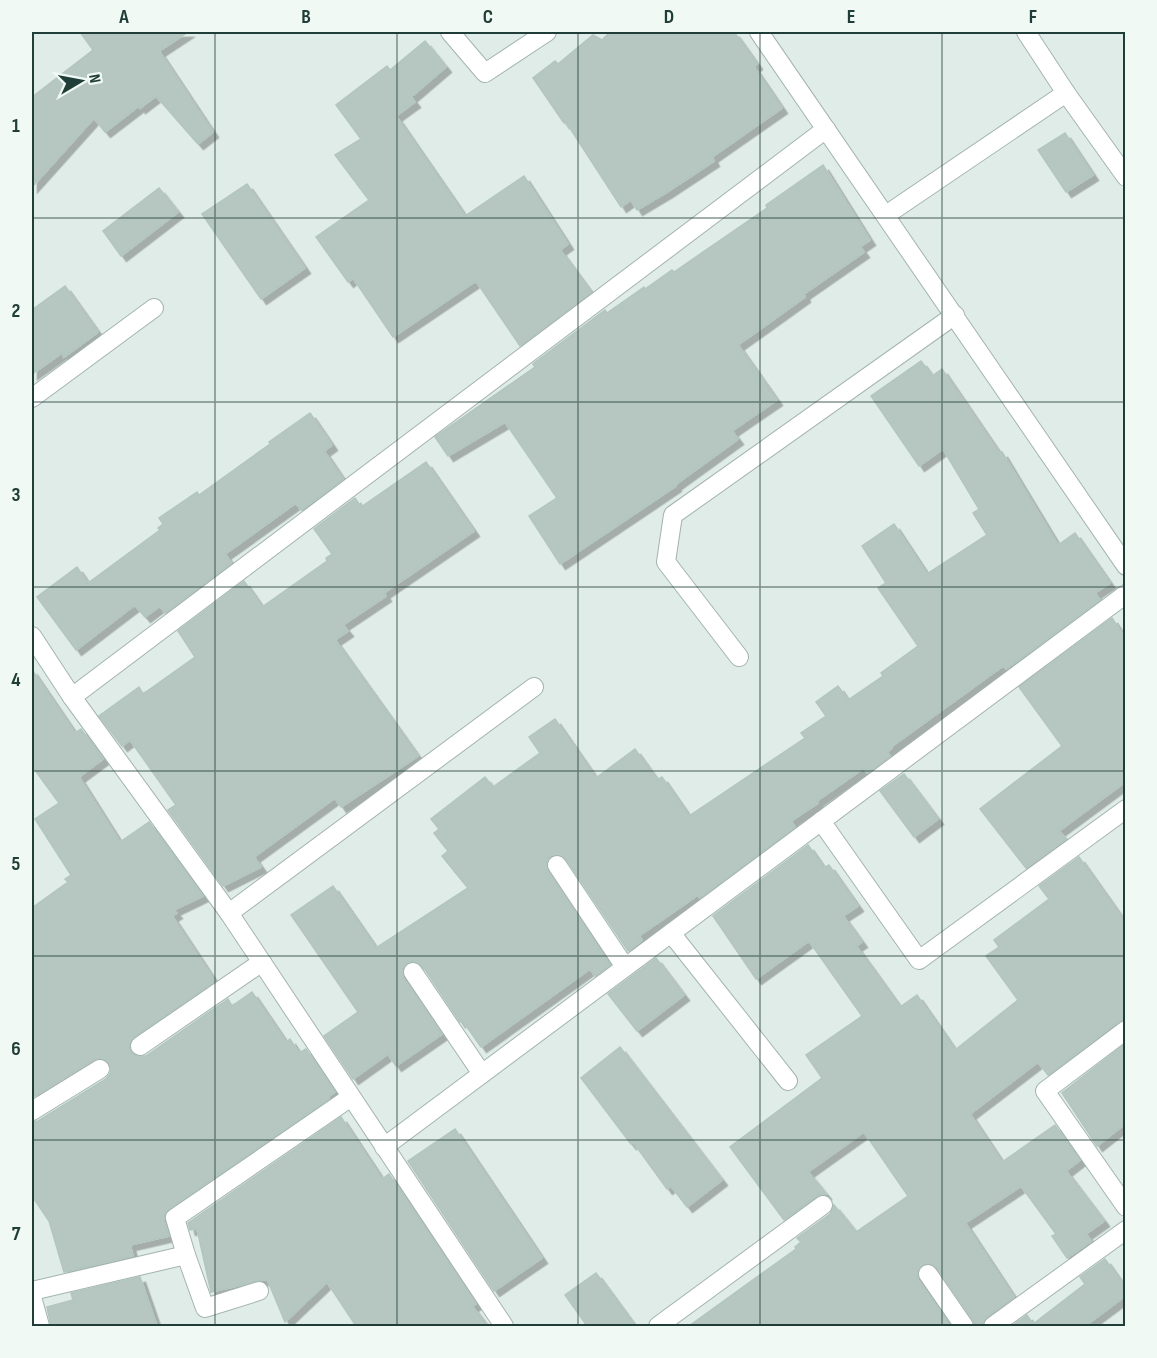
<svg xmlns="http://www.w3.org/2000/svg" width="1157" height="1358" font-family="'Sofia Sans Condensed',sans-serif">
	<defs>
		<filter id="shadow"><feDropShadow dx="5.5" dy="5.5" stdDeviation="0" flood-color="#0004"/></filter>
	</defs>
	<rect width="100%" height="100%" fill="#e0ece7"/>
	<g fill="#b5c7c0" stroke="#b2c6bf" stroke-width="1.5" filter="url(#shadow)">
		<path d="M80,32H188L159,51L213,132L198,144L156,96L140,108L139,106L105,132L94,118L32,187V97L93,50Z"/>
		<path d="M610,32H734L757,64L754,67L782,108L712,157L714,161L667,192L637,210L631,200L621,207L566,122L564,123L533,78L555,61L558,64L593,35L602,40Z"/>
		<path d="M425,41L446,67L411,97L415,102L396,116L465,216L524,176L568,244L560,250L591,292L520,346L476,281L393,337L353,278L348,282L316,237L369,200L335,155L361,139L336,105L387,66L390,70Z"/>
		<path d="M1065,133L1093,175L1066,192L1038,150Z"/>
		<path d="M823,165L870,240L860,247L864,252L804,294L805,297L738,345L777,400L732,431L738,439L675,485L676,486L560,564L529,516L557,498L505,422L448,456L435,437L535,367L533,364L605,310L607,313L644,287L645,289L672,270L674,272L767,208L766,205Z"/>
		<path d="M247,184L305,268L261,299L202,214Z"/>
		<path d="M159,188L178,212L121,256L103,231Z"/>
		<path d="M65,286L98,332L64,357L62,353L32,374V310Z"/>
		<path d="M921,361L932,376L942,369L1000,454L1002,452L1058,545L1075,533L1110,583L1095,593L1100,600L1006,669L1003,666L891,747L892,748L887,752L890,756L867,773L864,768L817,801L818,803L791,821L795,827L700,898L698,895L639,936L642,940L628,951L566,859L561,855H551L547,861L548,871L610,965L595,976L590,969L481,1047L462,1020L460,1022L422,965L413,961L407,962L403,968V978L442,1034L396,1066L388,1054L353,1079L324,1036L358,1012L291,915L333,886L376,948L468,888L442,856L448,851L434,833L439,829L431,819L485,777L493,787L540,753L529,737L555,719L596,778L635,749L657,780L662,777L689,816L805,738L801,733L826,716L816,702L838,686L848,700L883,676L881,673L918,646L878,588L886,583L862,546L894,524L927,574L987,535L973,513L979,509L943,449L919,466L871,396Z"/>
		<path d="M310,413L332,445L324,451L343,479L301,510L296,503L225,554L231,563L165,613L160,606L145,617L135,605L76,650L37,597L77,567L88,583L160,530L158,528L163,524L159,518L197,492L199,495L270,444L269,442Z"/>
		<path d="M426,462L474,531L384,593L386,596L343,625L348,631L335,640L418,756L341,807L335,798L254,857L261,867L223,886L168,810L176,805L130,740L122,746L99,716L139,687L143,694L195,657L178,631L244,581L262,607L327,561L326,558L332,554L314,529L355,498L361,507Z"/>
		<path d="M1112,618L1125,638V782L1059,831L1066,839L1026,868L980,809L1062,746L1019,687Z"/>
		<path d="M32,670L75,733L81,729L103,759L79,777L120,842L149,822L203,896L174,910L177,913L172,916L215,981L134,1037L129,1046L131,1053L136,1056H146L228,999L232,1006L252,992L286,1042L290,1039L299,1053L306,1049L335,1092L328,1097L329,1099L169,1209L165,1214L164,1221L169,1236L130,1245L133,1256L64,1272L49,1221L32,1196V1122L38,1121L106,1079L110,1074L111,1068L105,1059H95L32,1098V908L68,882L65,879L71,875L35,819L59,803L32,766Z"/>
		<path d="M904,774L938,819L914,837L880,791Z"/>
		<path d="M808,845L824,868L829,865L858,906L843,916L862,942L856,946L900,1007L917,995L955,1050L1018,1000L986,956L999,947L994,940L1049,899L1039,886L1079,857L1125,922V1019L1119,1021L1048,1075L1038,1062L970,1114L1002,1162L1055,1125L1080,1160L1066,1171L1104,1221L1086,1234L1091,1241L1067,1258L1052,1236L1056,1234L1021,1186L965,1223L1014,1297L986,1317L982,1326H975L973,1320L937,1268L928,1263L918,1269L917,1274L918,1280L951,1326H689L796,1249L795,1247L801,1242L797,1238L830,1214L834,1205L856,1232L908,1196L864,1132L808,1172L826,1194L816,1196L784,1220L730,1147L822,1078L806,1055L862,1016L809,941L756,979L713,916Z"/>
		<path d="M656,958L684,995L637,1031L608,994Z"/>
		<path d="M1125,1044V1124L1097,1146L1062,1093Z"/>
		<path d="M620,1047L722,1180L687,1207L671,1186L667,1189L633,1142L631,1144L581,1078Z"/>
		<path d="M341,1117L382,1179L389,1174L476,1304L472,1306L487,1326H356L327,1282L285,1322L267,1279L211,1292L197,1229L190,1230L188,1223Z"/>
		<path d="M455,1129L542,1258L494,1291L408,1161Z"/>
		<path d="M1105,1259L1125,1287V1296L1085,1326H1012L1027,1315L1033,1324L1085,1284L1080,1277Z"/>
		<path d="M596,1273L635,1326H587L565,1295Z"/>
		<path d="M140,1277L157,1326H51L47,1307L73,1300L71,1293Z"/>
	</g>
	<g fill="none" stroke-linecap="round" stroke-linejoin="round">
		<g stroke="#a3b4af" stroke-width="20">
			<path id="service" d="M32,398L154,308"/>
		</g>
		<g stroke="#a3b4af" stroke-width="20">
			<g id="minor">
				<path d="M450,32L485,73L547,32"/>
				<path d="M759,32L1126,566"/>
				<path d="M1026,32L1066,93"/>
				<path d="M886,215L1066,93L1126,177"/>
				<path d="M32,636L72,697L229,913L504,1326"/>
				<path d="M739,657L666,562L673,515L955,315"/>
				<path d="M72,697L826,129"/>
				<path d="M821,821L919,960L1126,809"/>
				<path d="M557,865L625,967"/>
				<path d="M229,913L534,687"/>
				<path d="M671,933L788,1081"/>
				<path d="M413,972L482,1074"/>
				<path d="M1126,1030L1045,1091L1126,1207"/>
				<path d="M140,1046L262,962"/>
				<path d="M32,1111L100,1069"/>
				<path d="M384,1147L1126,594"/>
				<path d="M928,1274L964,1326"/>
				<path d="M32,1291L186,1255"/>
				<path d="M259,1291L205,1308L186,1255L175,1218L351,1097"/>
				<path d="M32,1297L40,1326"/>
				<path d="M658,1326L823,1205"/>
				<path d="M993,1326L1126,1230"/>
			</g>
		</g>
		<use href="#service" stroke="#fff" stroke-width="18"/>
		<use href="#minor" stroke="#fff" stroke-width="18"/>
	</g>
	<path fill="none" stroke="#203e37" stroke-width="1.5" stroke-opacity="0.55" d="M215,32V1326M397,32V1326M578,32V1326M760,32V1326M942,32V1326M32,218H1126M32,402H1126M32,587H1126M32,771H1126M32,956H1126M32,1140H1126"/>
	<rect width="1157" height="1358" fill="none" stroke="#f1f9f5" stroke-width="66"/>
	<g transform="translate(81 81) rotate(80)" stroke="#f1f9f5" stroke-width="4.5" paint-order="stroke">
	<path d="M0-4.5L10 22L0 15L-10 22Z" fill="#203e37"/>
	<text y="-9" font-size="16" font-weight="bold" text-anchor="middle" fill="#203e37">N</text>
	</g>
	<rect x="33" y="33" width="1091" height="1292" fill="none" stroke="#203e37" stroke-width="2"/>
	<g font-size="20" text-anchor="middle" font-weight="bold" fill="#203e37">
		<text x="124" y="23">A</text>
		<text x="306" y="23">B</text>
		<text x="488" y="23">C</text>
		<text x="669" y="23">D</text>
		<text x="851" y="23">E</text>
		<text x="1033" y="23">F</text>
		<text x="16" y="132">1</text>
		<text x="16" y="317">2</text>
		<text x="16" y="501">3</text>
		<text x="16" y="686">4</text>
		<text x="16" y="870">5</text>
		<text x="16" y="1055">6</text>
		<text x="16" y="1240">7</text>
	</g>
</svg>
